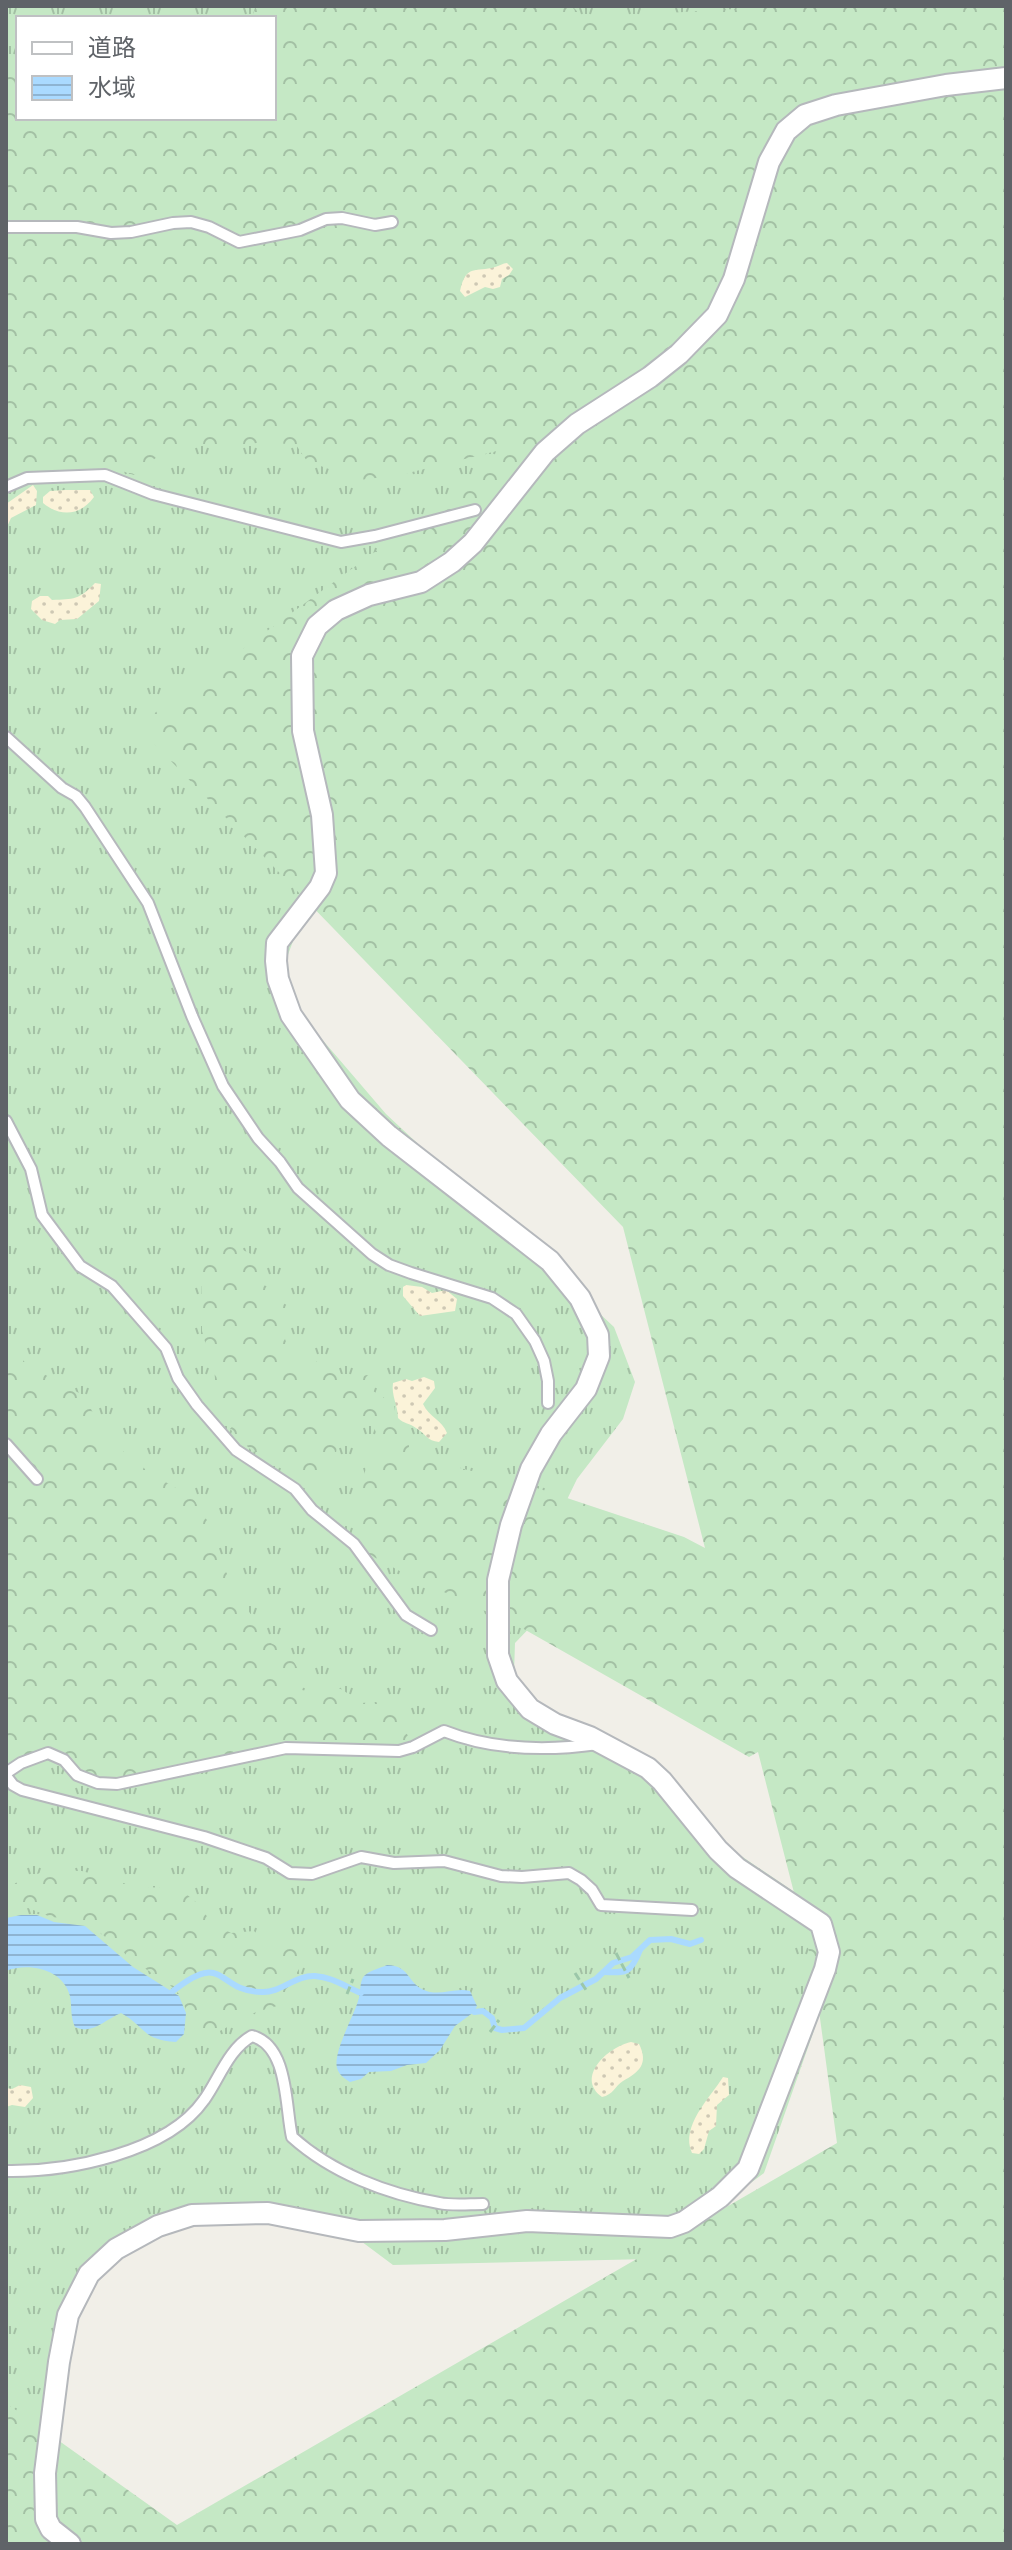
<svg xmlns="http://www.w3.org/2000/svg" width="1012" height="2550" font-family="'PT Sans Narrow','Noto Sans JP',sans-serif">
	<defs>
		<pattern id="grass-tufts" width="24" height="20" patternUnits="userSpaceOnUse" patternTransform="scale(2)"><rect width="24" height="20" fill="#c5e8c5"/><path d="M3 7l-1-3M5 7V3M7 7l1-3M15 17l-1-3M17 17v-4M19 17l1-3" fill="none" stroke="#a3c0a4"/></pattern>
		<pattern id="forest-crowns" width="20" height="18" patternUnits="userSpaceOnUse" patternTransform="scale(2)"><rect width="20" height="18" fill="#c5e8c5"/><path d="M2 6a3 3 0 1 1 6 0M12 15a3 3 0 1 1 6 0" fill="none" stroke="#a3c0a4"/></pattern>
		<pattern id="sand-dots" width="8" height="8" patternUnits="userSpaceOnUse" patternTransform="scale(2)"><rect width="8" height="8" fill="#fbf3d9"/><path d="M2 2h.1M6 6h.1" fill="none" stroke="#cec8b4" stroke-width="1.8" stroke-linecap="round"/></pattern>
		<pattern id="water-rules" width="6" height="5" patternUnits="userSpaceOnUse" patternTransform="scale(2)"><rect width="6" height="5" fill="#aadaff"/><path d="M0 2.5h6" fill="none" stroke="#8eb4d2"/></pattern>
	</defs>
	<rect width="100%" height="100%" fill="#f1efe8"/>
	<path fill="url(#grass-tufts)" fill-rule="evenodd" d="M6,6H1006V111L308,871L299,925L286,960L296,1009L386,1114L614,1327L635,1382L623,1419L577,1479L560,1514L540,1617L515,1643L514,1673L547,1712L662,1766L725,1845L815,1906L840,1956L764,2173L649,2259L393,2265L334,2221L269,2208L136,2231L64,2303L34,2530L6,2544ZM18,18H274V118H18Z"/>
	<g fill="url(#forest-crowns)">
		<path d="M257,6L341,8L572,6L581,15L616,16L784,6H1006V2544H6V2403L177,2525L837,2143L813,1967L758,1752L749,1757L522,1628L407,1575L350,1544L367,1462L386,1456C374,1435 378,1413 346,1418L343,1423L333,1465L327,1477H313L289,1464L266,1457L251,1450L230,1429L238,1420L216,1395L214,1364L209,1356L202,1331L201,1270L225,1235L231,1244L255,1256L263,1284L270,1289L271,1299L279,1300L288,1306L285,1339L292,1358L312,1367L318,1360L328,1361C339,1376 348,1380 367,1375L374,1379L373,1391L394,1404L396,1418L409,1432V1455L531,1486L684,1537L705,1548L623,1227L137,726L521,445L400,475L359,480L307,461L296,445L268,442L233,445H188L157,457L134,475L119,470L6,473V73L9,72L18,78V118H274V18H251Z"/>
		<path d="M6,1339L27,1365L79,1393L91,1409L104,1436L150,1473L193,1498L210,1525L225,1570L240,1598L269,1642L288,1652L297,1667L298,1678L302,1690C318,1693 317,1687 329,1686C341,1686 351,1696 360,1703L376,1702L394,1709L408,1736L407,1745L397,1747L279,1743L118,1780C88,1778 75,1765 51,1750L6,1769Z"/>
		<path d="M47,1870L82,1871L137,1887L179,1888L197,1903L212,1923L231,1933L254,1931L267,1943L287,1942L299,1954V1969L277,2006L256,2012L216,2033L196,2034L189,2026L183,1998L168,1983L141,1966L98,1931L74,1919L51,1917L28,1908L6,1912V1887Z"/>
	</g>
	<g fill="url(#sand-dots)">
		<path d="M507,263L513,269L509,275L502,279L500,287L493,289L485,287L465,297L460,291C466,263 476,273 495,267C499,266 503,263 507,263Z"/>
		<path d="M33,485L37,491L36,505L11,518L6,529V504Z"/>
		<path d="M65,490H90L94,497C81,515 61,518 43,503V497L50,491Z"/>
		<path d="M95,583L101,584L99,601L77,619L60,620L55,624L42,620L31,609L32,601L40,596H48L52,600C74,599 79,600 95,583Z"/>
		<path d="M406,1285L422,1287L432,1293L446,1290L457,1299L455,1311L420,1316L403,1296V1287Z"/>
		<path d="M424,1377L434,1381L435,1388L423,1404C429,1417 442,1420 447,1433L439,1442C427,1441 426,1434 416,1428C410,1423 404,1424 398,1418C398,1406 391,1395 393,1383L406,1379L412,1381Z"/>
		<path d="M631,2042L639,2044C649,2064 639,2072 623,2081C615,2086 613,2095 602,2097C575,2077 608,2047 631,2042Z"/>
		<path d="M723,2077L728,2078L729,2095L717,2105L716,2126L709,2131L704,2149L699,2154L692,2153C680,2126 710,2098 723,2077Z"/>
		<path d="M20,2085L31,2087L33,2098L25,2107L12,2105L6,2107V2088L12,2089Z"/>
	</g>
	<g fill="url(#water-rules)">
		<path d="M21,1915H37L54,1922L85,1926L133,1967L179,1996L186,2013L184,2034L176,2042C142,2040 146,2027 121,2013C104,2020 93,2035 75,2027C70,2016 72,2006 70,1996C63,1969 29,1962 6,1971V1918Z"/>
		<path d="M387,1965C411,1966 406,1982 424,1990C439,1997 455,1987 470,1991L477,2006L474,2012L455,2026L440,2050L426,2063L407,2065L391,2071L369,2072L361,2079L350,2082C345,2079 339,2075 337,2068C333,2052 353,2018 358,2001C361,1994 359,1982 364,1976C369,1971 380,1968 387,1965Z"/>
	</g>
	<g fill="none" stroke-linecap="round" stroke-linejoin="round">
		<g stroke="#aadaff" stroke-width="6">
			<path d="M604,1972C627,1973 631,1973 640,1950"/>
			<path d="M173,1991C226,1949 216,1992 262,1992C280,1993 296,1975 315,1976C332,1977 346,1987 361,1993"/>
			<path d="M474,2012L483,2011L492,2018L495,2028L502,2030L524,2028L560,1998L596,1979L613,1963L632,1957L650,1940L671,1939L690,1944L701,1940"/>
		</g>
		<g stroke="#b5b8bc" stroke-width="14">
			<g id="service">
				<path d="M6,227H77L111,233L131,232L173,223L191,222L209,227L239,242L300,230L326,219L342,218L375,225L392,222"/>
				<path d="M6,487L27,478L105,475L153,494L341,542L375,536L475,510"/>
				<path d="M6,737L62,788L76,796L85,807L148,903L192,1016L223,1086L258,1138L280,1162L298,1188L372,1254L389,1265L411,1273L492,1298L516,1314L535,1341L544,1361L548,1381V1403"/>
				<path d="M6,1121L31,1169L42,1215L80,1266L112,1286L166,1348L178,1378L197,1405L236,1450L295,1489L312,1510L354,1544L406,1615L431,1630"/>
				<path d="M6,1444L37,1479"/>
				<path d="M6,1773L21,1763L48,1753L64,1760L77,1775L98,1783L117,1784L286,1748L399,1751L413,1747L444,1731C492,1750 548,1751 598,1744"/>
				<path d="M6,1776L13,1785L22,1790L204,1837L266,1858L290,1873L312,1874L361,1857L394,1863L444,1861L501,1876L522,1877L569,1873L581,1880L592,1890L601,1905L692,1910"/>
				<path d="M6,2171C67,2172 167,2153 204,2100C218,2081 229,2048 252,2036C289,2046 285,2107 292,2137C332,2173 387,2194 439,2203C453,2206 469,2204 483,2204"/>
			</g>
		</g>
		<g stroke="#b5b8bc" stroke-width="24">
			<path id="minor" d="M70,2544L51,2529L46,2519L45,2473L59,2362L68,2315L89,2274L116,2249L158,2226L192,2215L268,2213L359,2231L445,2230L527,2221L670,2227L684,2222L720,2197L748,2169L825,1969L829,1952L821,1924L737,1868L718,1850L662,1781L648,1768L590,1737L555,1724L530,1709L507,1681L498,1655V1580L511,1525L531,1469L551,1434L586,1389L599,1356L598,1335L580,1298L550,1261L389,1136L350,1100L291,1015L278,979L276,961L277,943L320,887L326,873L322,815L303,731L302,656L317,626L336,610L369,595L421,582L452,562L473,543L545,452L577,424L650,377L679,354L717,315L734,279L769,162L786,131L805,115L836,105L946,85L1006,78"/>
		</g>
		<g stroke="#9cc7a9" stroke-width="3" stroke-dasharray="8 4" stroke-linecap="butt">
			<path d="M616,1953L629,1978"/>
			<path d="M575,1973L588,1993"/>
			<path d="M347,1994L353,1979"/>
			<path d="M490,2032L499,2020"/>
		</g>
		<use href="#service" stroke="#fff" stroke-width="10"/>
		<use href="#minor" stroke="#fff" stroke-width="20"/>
	</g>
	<rect width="1012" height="2550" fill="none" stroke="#5f6368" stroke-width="16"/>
	<rect x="16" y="16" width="260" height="104" fill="#ffffff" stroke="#bfc1c3" stroke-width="2"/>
	<rect x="32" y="42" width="40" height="12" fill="#ffffff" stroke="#bfc1c3" stroke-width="2"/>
	<text x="88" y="56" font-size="24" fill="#5f6368">道路</text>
	<rect x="32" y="76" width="40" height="24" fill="url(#water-rules)" stroke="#bfc1c3" stroke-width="2"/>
	<text x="88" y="96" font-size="24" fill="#5f6368">水域</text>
</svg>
